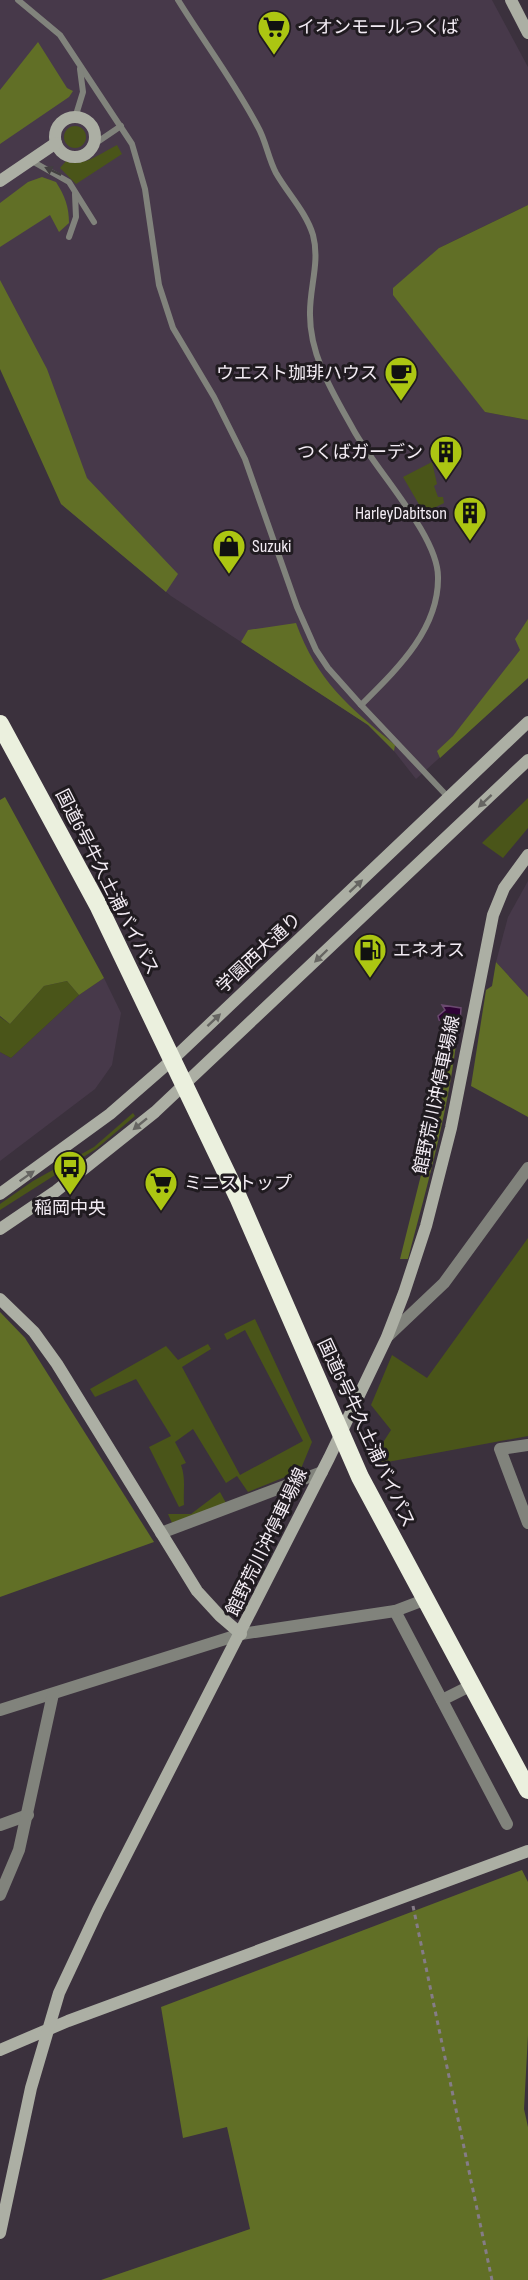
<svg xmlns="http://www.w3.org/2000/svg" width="528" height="2280" font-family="'Sofia Sans Condensed','Noto Sans JP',sans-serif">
	<rect width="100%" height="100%" fill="#3b313d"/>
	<g fill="#47394a">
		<path d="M0,0H492L528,67V205L439,248L485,412L528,420V678L416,779L394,751L368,725L171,596L61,504L26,400L0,343Z"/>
		<path d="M528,881V997L496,962L508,917Z"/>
		<path d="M104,978L121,1013L112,1065L95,1089L0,1161V1052L11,1058L79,995Z"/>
	</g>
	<g fill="#4a5519">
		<circle cx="75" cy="137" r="11"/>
		<path d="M117,145L122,154L76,184L60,168L66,161C83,168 101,153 117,145Z"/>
		<path d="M432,462L437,484L434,486L438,497H443L444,503L424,513L403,477Z"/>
		<path d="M528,798V828L503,858L482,843Z"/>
		<path d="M67,981L79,995L11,1058L0,1052V1017L10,1024L44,986Z"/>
		<path d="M133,1113L135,1116L96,1149L0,1210V1204L33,1181L94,1147Z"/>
		<path d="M528,1238V1436L382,1463L375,1455L391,1430L371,1405L392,1355L427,1378Z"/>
		<path d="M255,1319L312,1442L300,1471L248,1492L237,1476L226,1483L193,1429L175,1442L186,1463L181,1465C186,1479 183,1490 184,1505L179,1507L149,1447L171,1436L136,1379L95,1397L90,1389L166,1346L178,1360L208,1344L211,1349L182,1367L240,1475L303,1441L245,1330L227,1340L224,1334Z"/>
		<path d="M220,1492L226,1503L172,1523L168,1514H191Z"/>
	</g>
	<g fill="#616f26">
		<path d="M38,42L67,88L73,91L69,97L0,144V90Z"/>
		<path d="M42,177L56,182C65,196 69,207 69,223L59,232L50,215L0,247V203L28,182Z"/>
		<path d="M528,205V420L485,412L393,295V288L439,248Z"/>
		<path d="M0,280L47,369L87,478L178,574L166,592L61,504L0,369Z"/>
		<path d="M528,619V678L440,758L437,751L453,736L520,650L515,639Z"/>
		<path d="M296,623C317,681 349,707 395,745L394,751L368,725L241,642L248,630Z"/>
		<path d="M5,797L104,978L79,995L67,981L44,986L10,1024L0,1016V800Z"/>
		<path d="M496,962L528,997V1117L471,1086L486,990L492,986Z"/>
		<path d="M458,1027C450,1106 428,1182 408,1259H400Z"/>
		<path d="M0,1312L25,1338L154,1542L0,1597Z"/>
		<path d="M522,1870L528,1882V2035L524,2109L528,2127V2280H101L250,2229L227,2127L183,2138L161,2007Z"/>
	</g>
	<path fill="#2f0336" stroke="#6a496f" stroke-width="1.5" d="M442,1005L461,1008L460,1023L453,1025L439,1020L438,1016L445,1010Z"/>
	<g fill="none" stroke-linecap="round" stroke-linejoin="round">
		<path stroke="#857c87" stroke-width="3" stroke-dasharray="4.5 4.5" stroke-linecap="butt" d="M413,1906L492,2280"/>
		<g stroke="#81837c" stroke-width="6">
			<path d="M18,0L60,35L132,144L145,189L159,285L173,328L214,397L245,459L297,607L316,650L328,668L361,705L448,797"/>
			<path d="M178,0C204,42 235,83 258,127C266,141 268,158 276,173C288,194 306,212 313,235C320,261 310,286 310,312C309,355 333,393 353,429C375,470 438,535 438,577C439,630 396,670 361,705"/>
			<path d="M75,118L83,92L80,69"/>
			<path d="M93,145L121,126"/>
			<path d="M30,160L69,182L94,222"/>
			<path d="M69,237L76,217L75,194"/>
		</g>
		<g stroke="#81837c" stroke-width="12">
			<path d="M387,1337L444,1283L528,1168"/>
			<path d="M528,1445L500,1449L528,1523"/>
			<path d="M161,1533L322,1472"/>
			<path d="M395,1611L424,1600"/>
			<path d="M442,1700L472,1685"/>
			<path d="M0,1710L241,1634L395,1611L507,1824"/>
			<path d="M0,1825L28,1815"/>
			<path d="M0,1895L19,1850L53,1694"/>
		</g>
		<g stroke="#acafa4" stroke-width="12">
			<path d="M511,0L528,33"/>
			<circle cx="75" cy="137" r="20"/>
			<path d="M0,181L56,143"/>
			<path d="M0,1194L110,1114L172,1060L528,722"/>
			<path d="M0,1229L56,1191L155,1112L528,760"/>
			<path d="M0,1299L34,1332L57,1364L197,1591L220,1616L241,1634"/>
			<path d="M0,2050L68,2021L528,1851"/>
			<path d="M0,2233L31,2088L59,1993L98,1910L329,1458L387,1337L404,1293L426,1226L451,1128L493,915L504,888L528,855"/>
		</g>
		<path stroke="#ebf0de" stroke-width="18" d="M0,724L99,907L238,1197L360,1477L528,1790"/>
	</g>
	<defs><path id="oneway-solid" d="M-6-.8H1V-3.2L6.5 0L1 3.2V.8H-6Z" transform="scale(1.5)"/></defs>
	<use fill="#423f40" href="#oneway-solid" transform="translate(53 171) rotate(-155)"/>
	<g fill="#666562">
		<use href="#oneway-solid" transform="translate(485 801) rotate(137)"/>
		<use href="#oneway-solid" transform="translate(356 886) rotate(-43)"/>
		<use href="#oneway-solid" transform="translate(321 956) rotate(136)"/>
		<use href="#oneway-solid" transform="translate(214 1020) rotate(-43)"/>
		<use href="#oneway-solid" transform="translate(140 1124) rotate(141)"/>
		<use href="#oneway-solid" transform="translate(27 1176) rotate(-35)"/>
	</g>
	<defs>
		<g id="supermarket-pin" transform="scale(1.725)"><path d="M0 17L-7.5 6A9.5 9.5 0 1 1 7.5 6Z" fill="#acc612" stroke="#201b20"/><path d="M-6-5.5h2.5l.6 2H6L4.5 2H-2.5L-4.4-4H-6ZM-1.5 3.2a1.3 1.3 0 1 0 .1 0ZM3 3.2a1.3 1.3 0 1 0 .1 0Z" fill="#111"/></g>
		<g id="cafe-pin" transform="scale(1.725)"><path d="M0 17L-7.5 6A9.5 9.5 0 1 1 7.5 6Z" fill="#acc612" stroke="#201b20"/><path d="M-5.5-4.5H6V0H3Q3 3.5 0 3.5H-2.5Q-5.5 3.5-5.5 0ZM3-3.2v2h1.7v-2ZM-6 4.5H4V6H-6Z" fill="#111"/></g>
		<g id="building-pin" transform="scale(1.725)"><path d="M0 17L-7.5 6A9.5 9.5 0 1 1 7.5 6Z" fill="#acc612" stroke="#201b20"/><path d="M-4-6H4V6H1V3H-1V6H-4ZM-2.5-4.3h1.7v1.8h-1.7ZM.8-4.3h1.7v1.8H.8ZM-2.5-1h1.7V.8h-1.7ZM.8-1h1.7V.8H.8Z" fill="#111"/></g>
		<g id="shop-pin" transform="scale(1.725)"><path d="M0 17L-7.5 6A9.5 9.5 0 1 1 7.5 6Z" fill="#acc612" stroke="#201b20"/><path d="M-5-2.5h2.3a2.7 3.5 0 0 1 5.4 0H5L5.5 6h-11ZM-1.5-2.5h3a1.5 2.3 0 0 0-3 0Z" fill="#111"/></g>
		<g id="fuel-pin" transform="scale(1.725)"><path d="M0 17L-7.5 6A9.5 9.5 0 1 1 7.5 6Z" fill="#acc612" stroke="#201b20"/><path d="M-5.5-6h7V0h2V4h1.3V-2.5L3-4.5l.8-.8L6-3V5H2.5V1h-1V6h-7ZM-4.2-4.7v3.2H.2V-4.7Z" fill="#111"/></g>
		<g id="bus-pin" transform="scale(1.725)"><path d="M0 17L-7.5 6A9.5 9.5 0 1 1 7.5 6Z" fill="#acc612" stroke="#201b20"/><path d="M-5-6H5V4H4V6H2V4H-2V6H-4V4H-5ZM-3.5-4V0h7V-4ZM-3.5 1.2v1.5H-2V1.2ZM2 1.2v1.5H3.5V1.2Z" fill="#111"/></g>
	</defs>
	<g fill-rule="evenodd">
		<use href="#supermarket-pin" x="274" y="27"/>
		<use href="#cafe-pin" x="401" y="373"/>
		<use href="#building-pin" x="446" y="452"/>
		<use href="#building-pin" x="470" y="513"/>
		<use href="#shop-pin" x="229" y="546"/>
		<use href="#fuel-pin" x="370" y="950"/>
		<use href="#bus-pin" x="70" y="1167"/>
		<use href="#supermarket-pin" x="161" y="1183"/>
	</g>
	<g text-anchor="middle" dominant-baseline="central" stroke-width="6" stroke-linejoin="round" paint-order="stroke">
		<g font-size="18" fill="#f3ecf4" stroke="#201b20" text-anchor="start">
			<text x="297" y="27">イオンモールつくば</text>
			<text x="378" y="373" text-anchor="end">ウエスト珈琲ハウス</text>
			<text x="423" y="452" text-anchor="end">つくばガーデン</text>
			<text x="447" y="513" text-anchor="end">HarleyDabitson</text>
			<text x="252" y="546">Suzuki</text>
			<text x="393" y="950">エネオス</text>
			<text x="184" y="1183">ミニストップ</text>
			<text x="70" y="1208" text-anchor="middle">稲岡中央</text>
		</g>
		<g font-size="18" fill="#f3ecf4" stroke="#201b20">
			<text transform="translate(107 882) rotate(63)">国道6号牛久土浦バイパス</text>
			<text transform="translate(259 953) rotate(-43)">学園西大通り</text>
			<text transform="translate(437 1095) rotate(-78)">館野荒川沖停車場線</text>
			<text transform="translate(366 1433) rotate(65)">国道6号牛久土浦バイパス</text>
			<text transform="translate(267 1542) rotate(-64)">館野荒川沖停車場線</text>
		</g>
	</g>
</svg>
